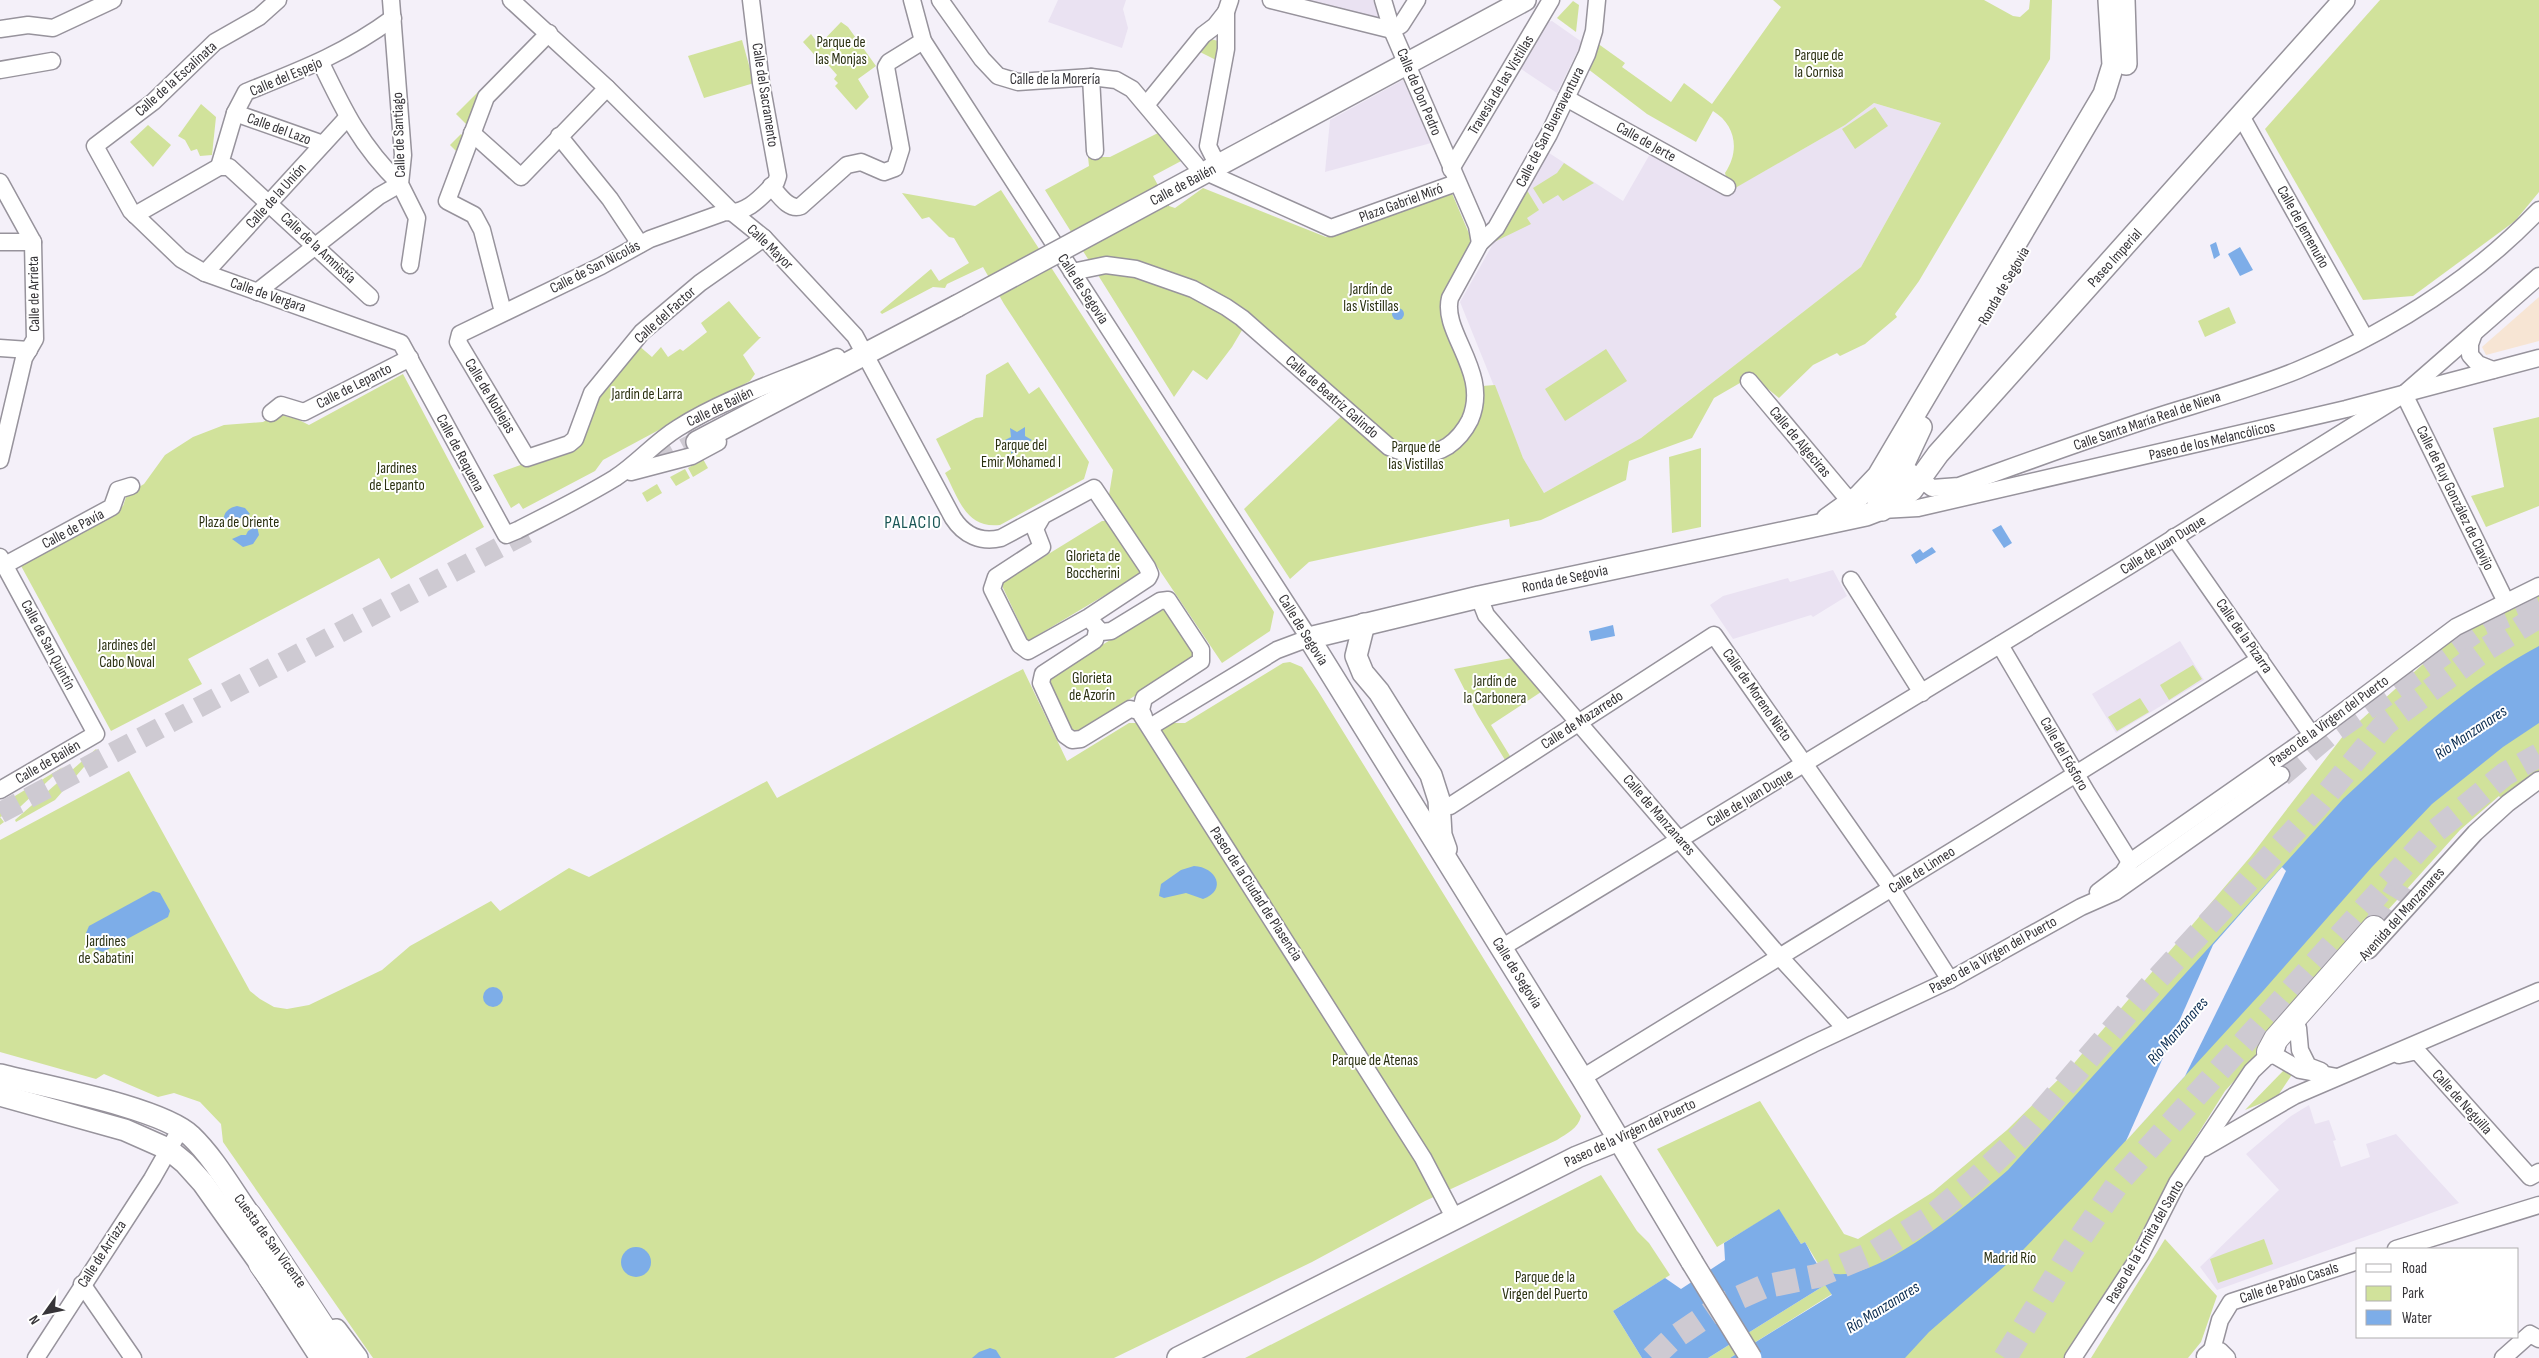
<svg xmlns="http://www.w3.org/2000/svg" width="2539" height="1358" font-family="'Sofia Sans Condensed',sans-serif">
	<rect width="100%" height="100%" fill="#f4f0f9"/>
	<g fill="#eae2f2">
		<path d="M1058,0H1126L1123,9L1128,28L1122,48L1048,22Z"/>
		<path d="M1285,0H1373L1379,18H1377Z"/>
		<path d="M1552,21L1582,42L1557,93L1518,67L1544,23Z"/>
		<path d="M1403,80L1431,143L1325,172L1330,120Z"/>
		<path d="M1874,103L1941,123L1861,267L1641,438L1544,493L1523,458L1460,302L1546,151L1623,201L1650,154L1722,195L1845,125Z"/>
		<path d="M1833,570L1847,596L1813,617L1811,615L1733,639L1710,605L1723,596L1788,578L1790,582Z"/>
		<path d="M2180,641L2204,680L2116,733L2092,694Z"/>
		<path d="M2309,1105L2315,1124L2329,1120L2336,1140L2333,1141L2341,1167L2370,1157L2366,1144L2396,1134L2459,1203L2217,1290L2200,1267L2279,1190L2246,1154L2291,1116Z"/>
	</g>
	<path fill="#f7e5d4" d="M2539,297V341L2486,355L2482,347Z"/>
	<g fill="#d1e29b">
		<path d="M1773,0H1984L2013,16L2020,17L2029,9L2030,0H2052L2050,59L1919,281L1895,314L1897,317L1865,344L1840,356L1837,353L1813,365L1779,398L1752,376L1714,398L1692,438L1629,461L1626,480L1541,520L1510,527L1509,519L1309,562L1290,579L1244,509L1352,406L1251,315L1232,347L1207,380L1193,370L1174,397L1045,190L1089,166L1088,157H1110L1162,131L1183,160L1153,176L1169,206L1175,208L1203,188L1326,237L1451,191L1473,243L1443,312L1456,356L1469,387L1495,385L1523,458L1544,493L1641,438L1861,267L1941,123L1874,103L1845,125L1730,191L1725,173C1740,151 1736,125 1713,111L1696,142L1647,114L1588,69L1597,43L1625,63L1622,67L1671,102L1684,83L1712,104L1781,7Z"/>
		<path d="M2380,0H2539V192L2515,221L2413,296L2363,300L2265,129Z"/>
		<path d="M1573,1L1579,5L1576,32L1557,18Z"/>
		<path d="M841,22L848,27L876,66L858,79L869,97L856,110L835,86L838,83L834,79L837,75L823,59L820,61L803,42L811,34L819,45Z"/>
		<path d="M1211,39L1218,41V61L1200,52Z"/>
		<path d="M742,40L754,83L704,98L688,56Z"/>
		<path d="M478,92L482,96L468,126L456,114Z"/>
		<path d="M201,104L216,117L212,155L200,156L197,149L191,151L185,140L178,136Z"/>
		<path d="M1875,107L1888,126L1855,149L1842,129Z"/>
		<path d="M148,125L171,145L153,167L130,142Z"/>
		<path d="M461,134L464,137L458,153L450,145Z"/>
		<path d="M1564,163L1594,183L1563,201L1558,195L1543,204L1533,188L1557,173Z"/>
		<path d="M1525,187L1539,210L1527,218L1531,224L1494,242Z"/>
		<path d="M1001,190L1274,612L1270,631L1222,663L1109,495L1113,470L1004,304L983,267L947,284L945,288L933,287L882,314L880,312L931,269L939,281L969,263L954,238L949,237L929,217L922,219L902,193L975,206Z"/>
		<path d="M729,301L759,337H761L743,355L755,374L750,381L603,460L595,471L523,509L519,503L511,508L493,475L579,444L598,394L638,345L652,357L661,347L668,357L680,349L683,351L707,332L701,323Z"/>
		<path d="M2229,307L2236,323L2205,337L2198,321Z"/>
		<path d="M1606,349L1627,381L1565,421L1545,389Z"/>
		<path d="M1008,362L1029,394L1039,387L1089,462L1084,479L1000,525C966,529 959,499 945,473L951,469L936,439L976,418L983,417L986,375Z"/>
		<path d="M403,374L484,527L391,579L379,558L188,659L202,684L111,731L20,564L123,506L127,494L144,484L165,455L193,437L224,425L263,422L277,414L297,419L309,425Z"/>
		<path d="M2539,417V506L2486,527L2471,496L2504,487L2493,428Z"/>
		<path d="M1701,448V527L1672,533L1669,457Z"/>
		<path d="M703,459L708,468L693,477L688,468Z"/>
		<path d="M685,469L690,478L676,486L670,477Z"/>
		<path d="M657,484L662,493L647,502L642,493Z"/>
		<path d="M1102,521H1106L1142,573L1028,641L1003,588V582Z"/>
		<path d="M2539,596V772L2502,800L2499,796L2460,830L2225,1091L2174,1172L2127,1259L2065,1358H1875L1805,1242L1801,1244L1779,1210L1717,1247L1657,1149L1760,1101L1844,1234L1858,1239L1933,1192L2007,1130L2070,1068L2251,856L2343,736L2453,637Z"/>
		<path d="M1163,608L1168,610L1196,658L1078,731L1072,729L1049,682L1051,676Z"/>
		<path d="M1512,658L1541,692L1491,725L1510,756L1505,760L1477,714L1454,669Z"/>
		<path d="M1290,662L1302,667L1318,691L1581,1116C1578,1129 1567,1133 1557,1140L1425,1201L1312,1262L1114,1358H373L223,1142L221,1124L200,1102L174,1093L158,1097L104,1074L96,1079L0,1052V840L129,771L250,991L260,999L274,1007L287,1009L309,1005L382,970L410,946L491,901L500,911L569,868L589,877L767,781L777,798L1023,669L1067,761L1129,723H1185L1283,663Z"/>
		<path d="M2193,665L2202,679L2169,700L2160,685Z"/>
		<path d="M2140,698L2149,712L2117,731L2108,717Z"/>
		<path d="M96,749L98,751L55,800L16,822L15,820Z"/>
		<path d="M63,767L7,819L3,816L0,817L4,822L0,825V805Z"/>
		<path d="M2284,1070L2293,1073L2277,1097L2245,1110Z"/>
		<path d="M1601,1175L1637,1231L1649,1243L1670,1275L1613,1311L1642,1358H1245Z"/>
		<path d="M2165,1239L2217,1296L2201,1342L2188,1358H2091Z"/>
		<path d="M2264,1239L2273,1264L2218,1283L2210,1259Z"/>
		<path d="M1825,1285L1832,1294L1730,1358H1708Z"/>
	</g>
	<g fill="#7dade8">
		<path d="M2216,242L2220,255L2214,259L2210,245Z"/>
		<path d="M2240,247L2253,270L2240,276L2228,254Z"/>
		<circle cx="1398" cy="314" r="6"/>
		<path d="M1025,427V436L1032,440L1025,444L1026,452L1019,448L1011,454V445L1003,441L1011,437L1010,428L1017,432Z"/>
		<path d="M237,506L245,508L250,514L241,518H236L234,522L225,527C221,516 226,508 237,506Z"/>
		<path d="M2001,525L2012,543L2004,548L1992,530Z"/>
		<path d="M257,526L259,535L253,544L243,547L232,539L241,535H246L248,531Z"/>
		<path d="M1932,547L1936,552L1916,564L1911,555L1920,549L1923,553Z"/>
		<path d="M1613,625L1615,636L1591,641L1589,631Z"/>
		<path d="M2539,646V723L2503,747L2432,804L2372,867L2263,991L2085,1185L2022,1251L1929,1332L1905,1358H1730L1832,1295L1825,1285L1708,1358H1642L1613,1311L1665,1278L1681,1289L1725,1260L1724,1243L1779,1209L1801,1244L1805,1242C1810,1250 1814,1262 1821,1268C1860,1301 1979,1195 2008,1170L2343,799C2404,742 2465,686 2539,646Z"/>
		<path d="M1194,866C1216,867 1228,890 1203,899L1186,893L1164,898L1159,896L1161,884L1181,870Z"/>
		<path d="M153,891L160,893L170,911L168,917L103,952L96,950L86,933L89,926Z"/>
		<circle cx="493" cy="997" r="10"/>
		<circle cx="636" cy="1262" r="15"/>
		<path d="M990,1348L996,1350L1001,1358H972L979,1352Z"/>
	</g>
	<path fill="#f4f0f9" d="M2282,867L2286,871L2185,1076L2126,1141L2213,945Z"/>
	<g fill="none" stroke-linecap="round" stroke-linejoin="round">
		<g stroke="#cecad2" stroke-width="21" stroke-dasharray="21 11" stroke-linecap="butt">
			<path d="M656,464L697,442"/>
			<path d="M0,813L532,530"/>
		</g>
		<g stroke="#cecad2" stroke-width="24" stroke-dasharray="24 12" stroke-linecap="butt">
			<path d="M2281,775L2327,736L2484,625L2539,602"/>
			<path d="M2374,928L2401,884"/>
			<path d="M1652,1358L1671,1340L1722,1305L1763,1287L1817,1276L1873,1253L1931,1217L1976,1179L2022,1135L2147,990L2318,805L2385,724L2486,649L2539,616"/>
			<path d="M2005,1358L2071,1251L2121,1179L2432,834L2505,774L2539,755"/>
		</g>
		<g stroke="#97939c" stroke-width="19">
			<g id="minor">
				<path d="M278,0L259,17L215,42L153,102L95,146L131,211L181,259L205,273L401,343L506,535L518,530C551,513 584,497 615,478C638,463 655,442 678,428C727,397 784,380 837,357"/>
				<path d="M391,0L403,155L400,184L417,218L410,265"/>
				<path d="M511,0L607,88L733,213L764,238L855,336L953,518C964,535 981,543 1001,538L1094,488L1147,567L1150,574L1148,578L1089,617L1028,651L1020,645L992,589L996,577L1042,547L1035,529L1042,517"/>
				<path d="M751,0L761,83L778,176L776,182C762,196 747,215 725,212L650,239L601,266L460,334L458,342L527,458L569,444L575,439L592,393L642,332L700,283L764,238"/>
				<path d="M912,0L923,41L1309,638L1277,650L1150,727"/>
				<path d="M940,0L982,59L998,76L1018,82L1091,77L1116,80L1132,89L1196,165"/>
				<path d="M1271,0L1392,30"/>
				<path d="M1383,0L1392,30L1477,226L1480,243"/>
				<path d="M0,29L28,25L53,28L113,0"/>
				<path d="M1392,30L1401,25L1417,0"/>
				<path d="M321,63C344,111 361,146 400,184"/>
				<path d="M0,70L52,61"/>
				<path d="M1091,77L1095,151"/>
				<path d="M1566,98L1727,187"/>
				<path d="M1146,105L1203,35L1215,26L1226,12"/>
				<path d="M235,113L323,144"/>
				<path d="M2241,116L2365,338"/>
				<path d="M472,133L521,177L607,88"/>
				<path d="M559,136L610,199L640,244"/>
				<path d="M1213,156L1208,146L1226,49V12L1230,0"/>
				<path d="M219,167L235,113L246,92C301,70 344,54 393,18"/>
				<path d="M1451,169L1551,0"/>
				<path d="M1206,172L1331,228L1456,183"/>
				<path d="M0,182L33,242L35,339L24,358L0,460"/>
				<path d="M771,186C779,195 789,211 801,206L847,165L861,162L884,172L895,168L901,149L886,67L889,62L923,41"/>
				<path d="M135,215L219,167H229L370,297"/>
				<path d="M0,242H33"/>
				<path d="M1072,272L1106,265L1136,269L1193,289L1226,307L1242,318L1389,447C1409,456 1429,458 1448,446C1458,439 1465,430 1470,420C1491,372 1441,333 1450,298L1480,243L1496,228L1549,134L1587,54L1594,31L1597,0"/>
				<path d="M205,273L347,118"/>
				<path d="M257,292L379,196L400,184"/>
				<path d="M503,312L482,230L474,215L447,201L486,97L549,33"/>
				<path d="M2474,333L2470,344V355L2478,364L2493,370"/>
				<path d="M0,348L29,350"/>
				<path d="M1749,381L1858,511"/>
				<path d="M2404,394L2506,602"/>
				<path d="M271,413L281,405L304,412L410,358"/>
				<path d="M631,472L692,456L718,442"/>
				<path d="M1911,472L1932,488L1959,486C2026,462 2094,437 2162,415C2207,401 2254,388 2298,370C2387,333 2472,280 2539,210"/>
				<path d="M1878,476L1874,498L1882,510L1918,508L2346,409L2539,358"/>
				<path d="M2174,537L2312,735"/>
				<path d="M0,557L96,734L0,790"/>
				<path d="M5,565L112,507L118,490L131,486"/>
				<path d="M1851,580L1922,693"/>
				<path d="M1479,597L1486,615L1779,956L1845,1028"/>
				<path d="M1093,623L1101,632L1111,631L1160,601L1168,600L1201,650V661L1144,698L1141,710L1144,717"/>
				<path d="M1097,630L1095,640L1043,674L1041,683L1065,735L1072,740L1081,739L1130,709L1139,711L1423,1158L1455,1219"/>
				<path d="M2000,645L2087,793L2130,862"/>
				<path d="M1450,806L1714,635L1892,889L1950,980"/>
				<path d="M2098,892L2123,873L2130,862L2312,735L2456,627L2539,586"/>
				<path d="M1501,948L2129,566L2404,394L2539,276"/>
				<path d="M2369,950L2475,833L2508,803L2539,780"/>
				<path d="M2298,1028L2300,1050L2308,1066L2321,1071"/>
				<path d="M2269,1052L2300,1070L2337,1077"/>
				<path d="M2399,1055L2417,1051L2530,1177L2539,1172"/>
				<path d="M1582,1078L1983,832L2260,659"/>
				<path d="M1619,1140L1813,1044L1950,980L2081,907L2115,892L2281,775"/>
				<path d="M2204,1148L2294,1096L2539,991"/>
				<path d="M2396,1249L2539,1205"/>
				<path d="M82,1284L133,1358"/>
				<path d="M2212,1350L2220,1320L2231,1302L2358,1261"/>
				<path d="M2205,1356L2212,1350L2220,1351L2227,1358"/>
				<path d="M36,1358L152,1179L181,1128"/>
				<path d="M2073,1358L2141,1254L2177,1183L2252,1071L2277,1047"/>
				<path d="M2503,1358L2530,1334L2539,1339"/>
			</g>
		</g>
		<g stroke="#97939c" stroke-width="24">
			<g id="major">
				<path d="M2124,0L2126,64"/>
				<path d="M1163,195L1525,0"/>
				<path d="M697,442L957,306"/>
				<path d="M1882,510L1921,427"/>
				<path d="M1827,519L1859,496L1878,476L2104,94L2113,65L2109,0"/>
				<path d="M1364,624L1356,656L1363,673L1379,692L1431,775L1439,800L1441,835L1446,849"/>
				<path d="M0,1075C43,1086 162,1108 191,1136C218,1162 236,1198 259,1228"/>
				<path d="M0,1095L125,1130L168,1149L185,1163L203,1183L257,1259L321,1358"/>
				<path d="M1692,1262L1582,1078L1309,638L1479,597L1866,515L1892,505L1912,490L1938,454L2344,0"/>
				<path d="M336,1330L357,1358"/>
				<path d="M1178,1358L1577,1157L1619,1140"/>
			</g>
		</g>
		<g stroke="#97939c" stroke-width="26">
			<g id="highway">
				<path d="M2269,1052L2276,1039L2374,928"/>
				<path d="M249,1215L343,1358"/>
				<path d="M261,1264L283,1295"/>
			</g>
		</g>
		<use href="#minor" stroke="#fff" stroke-width="16"/>
		<use href="#major" stroke="#fff" stroke-width="21"/>
		<use href="#highway" stroke="#fff" stroke-width="24"/>
		<g stroke="#97939c" stroke-width="24" stroke-linecap="butt">
			<g id="major-bridge">
				<path d="M957,306L1163,195"/>
				<path d="M1692,1262L1751,1358"/>
			</g>
		</g>
		<use href="#major-bridge" stroke="#fff" stroke-width="21"/>
	</g>
	<g text-anchor="middle" dominant-baseline="central" stroke-width="4" stroke-linejoin="round" paint-order="stroke">
		<g font-size="15" fill="#2a3010" stroke="#fff">
			<text x="841" y="42">Parque de<tspan x="841" dy="17">las Monjas</tspan></text>
			<text x="1819" y="55">Parque de<tspan x="1819" dy="17">la Cornisa</tspan></text>
			<text x="1371" y="289">Jardín de<tspan x="1371" dy="17">las Vistillas</tspan></text>
			<text x="647" y="394">Jardín de Larra</text>
			<text x="1021" y="445">Parque del<tspan x="1021" dy="17">Emir Mohamed I</tspan></text>
			<text x="1416" y="447">Parque de<tspan x="1416" dy="17">las Vistillas</tspan></text>
			<text x="397" y="468">Jardines<tspan x="397" dy="17">de Lepanto</tspan></text>
			<text x="239" y="522">Plaza de Oriente</text>
			<text x="1093" y="556">Glorieta de<tspan x="1093" dy="17">Boccherini</tspan></text>
			<text x="127" y="645">Jardines del<tspan x="127" dy="17">Cabo Noval</tspan></text>
			<text x="1092" y="678">Glorieta<tspan x="1092" dy="17">de Azorín</tspan></text>
			<text x="1495" y="681">Jardín de<tspan x="1495" dy="17">la Carbonera</tspan></text>
			<text x="106" y="941">Jardines<tspan x="106" dy="17">de Sabatini</tspan></text>
			<text x="1375" y="1060">Parque de Atenas</text>
			<text x="2010" y="1258">Madrid Río</text>
			<text x="1545" y="1277">Parque de la<tspan x="1545" dy="17">Virgen del Puerto</tspan></text>
		</g>
		<g font-size="15" fill="#363438" stroke="#fff">
			<text transform="translate(286 77) rotate(-23)">Calle del Espejo</text>
			<text transform="translate(176 79) rotate(-42)">Calle de la Escalinata</text>
			<text x="1055" y="79">Calle de la Morería</text>
			<text transform="translate(1501 85) rotate(-59)">Travesía de las Vistillas</text>
			<text transform="translate(1419 92) rotate(67)">Calle de Don Pedro</text>
			<text transform="translate(765 95) rotate(81)">Calle del Sacramento</text>
			<text transform="translate(1550 127) rotate(-63)">Calle de San Buenaventura</text>
			<text transform="translate(279 129) rotate(20)">Calle del Lazo</text>
			<text transform="translate(399 135) rotate(-92)">Calle de Santiago</text>
			<text transform="translate(1646 142) rotate(29)">Calle de Jerte</text>
			<text transform="translate(1183 185) rotate(-28)">Calle de Bailén</text>
			<text transform="translate(276 196) rotate(-48)">Calle de la Unión</text>
			<text transform="translate(1401 203) rotate(-20)">Plaza Gabriel Miró</text>
			<text transform="translate(2303 227) rotate(61)">Calle de Jemenuño</text>
			<text transform="translate(770 247) rotate(44)">Calle Mayor</text>
			<text transform="translate(318 248) rotate(43)">Calle de la Amnistía</text>
			<text transform="translate(2115 258) rotate(-48)">Paseo Imperial</text>
			<text transform="translate(595 267) rotate(-27)">Calle de San Nicolás</text>
			<text transform="translate(2004 286) rotate(-60)">Ronda de Segovia</text>
			<text transform="translate(1083 289) rotate(57)">Calle de Segovia</text>
			<text transform="translate(34 294) rotate(-91)">Calle de Arrieta</text>
			<text transform="translate(268 295) rotate(19)">Calle de Vergara</text>
			<text transform="translate(665 315) rotate(-42)">Calle del Factor</text>
			<text transform="translate(354 386) rotate(-27)">Calle de Lepanto</text>
			<text transform="translate(490 396) rotate(59)">Calle de Noblejas</text>
			<text transform="translate(1332 397) rotate(41)">Calle de Beatriz Galindo</text>
			<text transform="translate(720 407) rotate(-26)">Calle de Bailén</text>
			<text transform="translate(2147 421) rotate(-19)">Calle Santa María Real de Nieva</text>
			<text transform="translate(2212 441) rotate(-13)">Paseo de los Melancólicos</text>
			<text transform="translate(1800 442) rotate(50)">Calle de Algeciras</text>
			<text transform="translate(460 453) rotate(62)">Calle de Requena</text>
			<text transform="translate(2455 498) rotate(64)">Calle de Ruy González de Clavijo</text>
			<text transform="translate(73 529) rotate(-28)">Calle de Pavía</text>
			<text transform="translate(2163 545) rotate(-32)">Calle de Juan Duque</text>
			<text transform="translate(1565 579) rotate(-12)">Ronda de Segovia</text>
			<text transform="translate(1303 630) rotate(58)">Calle de Segovia</text>
			<text transform="translate(2244 636) rotate(55)">Calle de la Pizarra</text>
			<text transform="translate(48 645) rotate(62)">Calle de San Quintín</text>
			<text transform="translate(1757 695) rotate(55)">Calle de Moreno Nieto</text>
			<text transform="translate(1582 720) rotate(-33)">Calle de Mazarredo</text>
			<text transform="translate(2329 721) rotate(-36)">Paseo de la Virgen del Puerto</text>
			<text transform="translate(2064 754) rotate(60)">Calle del Fósforo</text>
			<text transform="translate(48 762) rotate(-30)">Calle de Bailén</text>
			<text transform="translate(1750 798) rotate(-31)">Calle de Juan Duque</text>
			<text transform="translate(1659 815) rotate(49)">Calle de Manzanares</text>
			<text transform="translate(1922 870) rotate(-32)">Calle de Linneo</text>
			<text transform="translate(1256 894) rotate(57)">Paseo de la Ciudad de Plasencia</text>
			<text transform="translate(2402 914) rotate(-48)">Avenida del Manzanares</text>
			<text transform="translate(1993 955) rotate(-29)">Paseo de la Virgen del Puerto</text>
			<text transform="translate(1517 973) rotate(58)">Calle de Segovia</text>
			<text transform="translate(2462 1102) rotate(48)">Calle de Neguilla</text>
			<text transform="translate(1630 1133) rotate(-25)">Paseo de la Virgen del Puerto</text>
			<text transform="translate(270 1241) rotate(54)">Cuesta de San Vicente</text>
			<text transform="translate(2145 1242) rotate(-60)">Paseo de la Ermita del Santo</text>
			<text transform="translate(102 1254) rotate(-57)">Calle de Arriaza</text>
			<text transform="translate(2289 1283) rotate(-18)">Calle de Pablo Casals</text>
		</g>
		<g font-size="16" font-style="italic" fill="#092b50" stroke="#fff">
			<text transform="translate(2471 733) rotate(-34)">Río Manzanares</text>
			<text transform="translate(2178 1031) rotate(-49)">Río Manzanares</text>
			<text transform="translate(1883 1308) rotate(-32)">Río Manzanares</text>
		</g>
		<g font-size="18" letter-spacing="1" fill="#1a5656" stroke="#fff">
			<text x="913" y="522">PALACIO</text>
		</g>
	</g>
	<rect x="2356" y="1248" width="162" height="90" fill="#ffffff" stroke="#afaeaf"/>
	<rect x="2366" y="1264" width="25" height="8" fill="#ffffff" stroke="#afaeaf"/>
	<text x="2402" y="1273" font-size="15" fill="#363438">Road</text>
	<rect x="2366" y="1286" width="25" height="15" fill="#d1e29b" stroke="#afaeaf"/>
	<text x="2402" y="1298" font-size="15" fill="#363438">Park</text>
	<rect x="2366" y="1310" width="25" height="15" fill="#7dade8" stroke="#afaeaf"/>
	<text x="2402" y="1323" font-size="15" fill="#363438">Water</text>
	<g transform="translate(45 1313) rotate(237)" stroke="#ffffff" stroke-width="4" paint-order="stroke">
	<path d="M0-4L9 19L0 12L-9 19Z" fill="#363438"/>
	<text y="-8" font-size="14" font-weight="bold" text-anchor="middle" fill="#363438">N</text>
	</g>
</svg>
